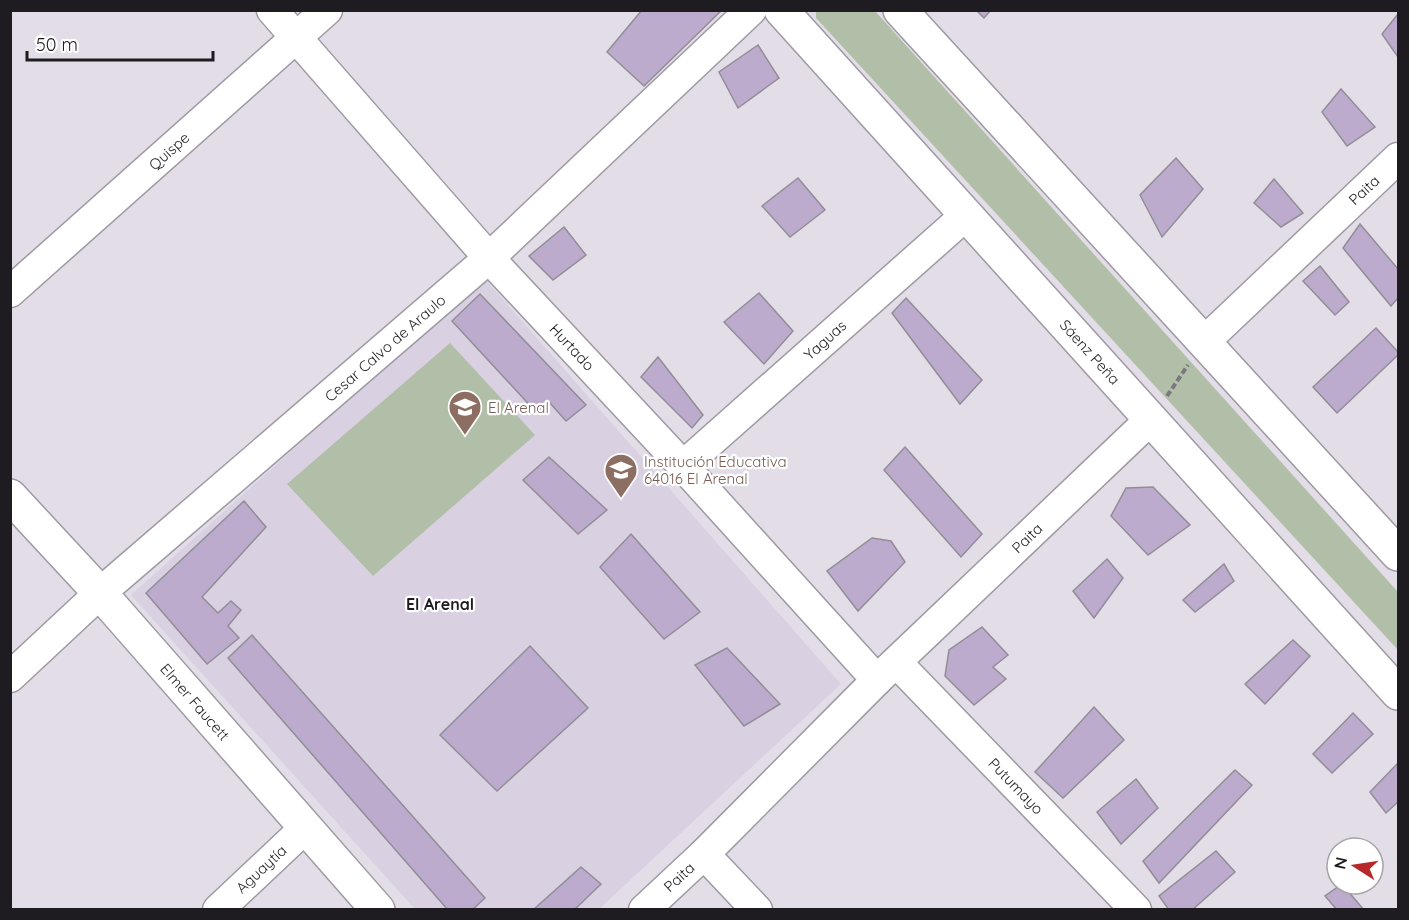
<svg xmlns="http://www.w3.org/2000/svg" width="1409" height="920" font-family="Quicksand,sans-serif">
	<rect width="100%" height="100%" fill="#e2dde7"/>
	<path fill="#d9d0e1" d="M484,278L841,684L599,909H415L131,595Z"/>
	<g fill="#b1bfa8">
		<path d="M816,11H875L1398,592V650L816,18Z"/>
		<path d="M450,343L535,435L373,576L287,484Z"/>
	</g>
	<g fill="#bcabcd" stroke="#928d96" stroke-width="1.5">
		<path d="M642,10H722L644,86L607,52Z"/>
		<path d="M976,10H991L984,18Z"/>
		<path d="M1398,14V57L1382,34Z"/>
		<path d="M758,45L779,78L738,108L719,72Z"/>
		<path d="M1341,89L1375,127L1347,146L1322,112Z"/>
		<path d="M1176,158L1203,189L1162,237L1140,195Z"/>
		<path d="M798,178L825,210L790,237L762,206Z"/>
		<path d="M1274,179L1303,213L1281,227L1254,203Z"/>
		<path d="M1360,224L1398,269V298L1391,306L1343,248Z"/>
		<path d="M564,227L586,255L553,280L529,256Z"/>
		<path d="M1320,266L1349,302L1335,315L1303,281Z"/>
		<path d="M759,293L793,331L764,364L724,322Z"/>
		<path d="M480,294L586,405L566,421L550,403L536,412L452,321Z"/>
		<path d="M906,298L982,380L960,404L892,313Z"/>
		<path d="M1376,328L1398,352V355L1337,413L1313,387Z"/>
		<path d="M658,357L703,415L692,428L641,377Z"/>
		<path d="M905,447L982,534L961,557L884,470Z"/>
		<path d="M549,457L607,510L578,534L523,480Z"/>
		<path d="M1153,487L1190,525L1148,555L1111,516L1126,488Z"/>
		<path d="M244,501L266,527L202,597L218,613L231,601L241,610L228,626L239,638L207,664L146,593Z"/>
		<path d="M631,534L700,612L664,639L600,567Z"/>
		<path d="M872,538L891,541L905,562L858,611L827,571Z"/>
		<path d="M1107,559L1123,578L1094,618L1073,591Z"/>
		<path d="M1224,564L1234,581L1195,612L1183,600Z"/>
		<path d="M982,627L1008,655L993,667L1006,679L974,705L945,676L949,650Z"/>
		<path d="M252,635L485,898L472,910H448L228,658Z"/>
		<path d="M1293,640L1310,656L1265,704L1245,684Z"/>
		<path d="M530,646L588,708L497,791L440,735Z"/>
		<path d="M727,648L780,704L744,726L695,665Z"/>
		<path d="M1094,707L1124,740L1063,798L1035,772Z"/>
		<path d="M1353,713L1373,734L1332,773L1313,754Z"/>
		<path d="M1398,763V802L1386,813L1370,792Z"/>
		<path d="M1235,770L1252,785L1159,883L1143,861Z"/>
		<path d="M1136,779L1158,808L1121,844L1097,812Z"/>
		<path d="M1216,851L1235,872L1192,910H1169L1159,896Z"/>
		<path d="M581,867L601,884L574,910H533Z"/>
		<path d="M1342,884L1364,910H1337L1325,896Z"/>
	</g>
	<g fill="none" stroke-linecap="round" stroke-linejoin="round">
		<g stroke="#9e99a3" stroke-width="33">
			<g id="street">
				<path d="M272,10L489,258L683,466L877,680"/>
				<path d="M10,292L327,10"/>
				<path d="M1204,342L1398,158"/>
				<path d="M683,466L966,215"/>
				<path d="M897,663L1136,910"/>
				<path d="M10,677L100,593L489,258L751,10"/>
				<path d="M704,854L757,910"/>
				<path d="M218,910L305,828"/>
				<path d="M644,910L704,854L877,680L1151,419"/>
			</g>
		</g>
		<g stroke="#9e99a3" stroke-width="36">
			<g id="secondary">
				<path d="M781,10L1398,693"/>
				<path d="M900,10L1398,554"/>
				<path d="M10,496L100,593L378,910"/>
			</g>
		</g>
		<path stroke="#7c787f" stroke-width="4" stroke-dasharray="6 3" stroke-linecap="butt" d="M1167,396L1188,365"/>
		<use href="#street" stroke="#fff" stroke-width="30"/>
		<use href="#secondary" stroke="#fff" stroke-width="33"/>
	</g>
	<defs>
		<g id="school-pin" transform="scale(1.725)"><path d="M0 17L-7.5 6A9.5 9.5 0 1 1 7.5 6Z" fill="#8d6e63" stroke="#fff"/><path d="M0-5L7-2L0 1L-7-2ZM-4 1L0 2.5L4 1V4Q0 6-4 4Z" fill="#fff"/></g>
	</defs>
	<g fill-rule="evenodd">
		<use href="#school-pin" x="465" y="407"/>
		<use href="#school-pin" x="621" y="470"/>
	</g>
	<g text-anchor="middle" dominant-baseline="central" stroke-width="4.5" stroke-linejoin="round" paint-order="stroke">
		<g font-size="15" fill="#1e1c20" stroke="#fff">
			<text transform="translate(169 151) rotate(-42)">Quispe</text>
			<text transform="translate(1364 190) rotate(-43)">Paita</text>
			<text transform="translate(825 340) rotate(-42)">Yaguas</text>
			<text transform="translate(572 347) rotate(47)">Hurtado</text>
			<text transform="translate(385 348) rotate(-41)">Cesar Calvo de Araulo</text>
			<text transform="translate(1090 352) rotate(48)">Sáenz Peña</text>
			<text transform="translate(1027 538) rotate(-44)">Paita</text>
			<text transform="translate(195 702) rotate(49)">Elmer Faucett</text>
			<text transform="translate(1016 786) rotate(46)">Putumayo</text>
			<text transform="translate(261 869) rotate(-43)">Aguaytía</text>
			<text transform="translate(679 877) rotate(-43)">Paita</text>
		</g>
		<g font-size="15" fill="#785e54" stroke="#fff" text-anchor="start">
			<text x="488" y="407">El Arenal</text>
			<text x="644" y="461">Institución Educativa<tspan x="644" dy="17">64016 El Arenal</tspan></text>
		</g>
		<g font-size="16" font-weight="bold" fill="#1e1c20" stroke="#fff">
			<text x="440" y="604">El Arenal</text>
		</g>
	</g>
	<rect width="1409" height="920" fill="none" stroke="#1e1c20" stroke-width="24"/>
	<g transform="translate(1355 866) rotate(282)"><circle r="28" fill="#ffffff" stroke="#a5a4a6" stroke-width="1.5"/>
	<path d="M0-4.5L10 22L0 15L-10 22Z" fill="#b7282a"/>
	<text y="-9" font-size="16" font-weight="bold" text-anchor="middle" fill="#1e1c20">N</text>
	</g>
	<path d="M27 51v9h186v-9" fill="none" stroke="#1e1c20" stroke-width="3"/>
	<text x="36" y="51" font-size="18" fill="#1e1c20" stroke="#ffffff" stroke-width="4.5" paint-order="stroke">50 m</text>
</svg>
